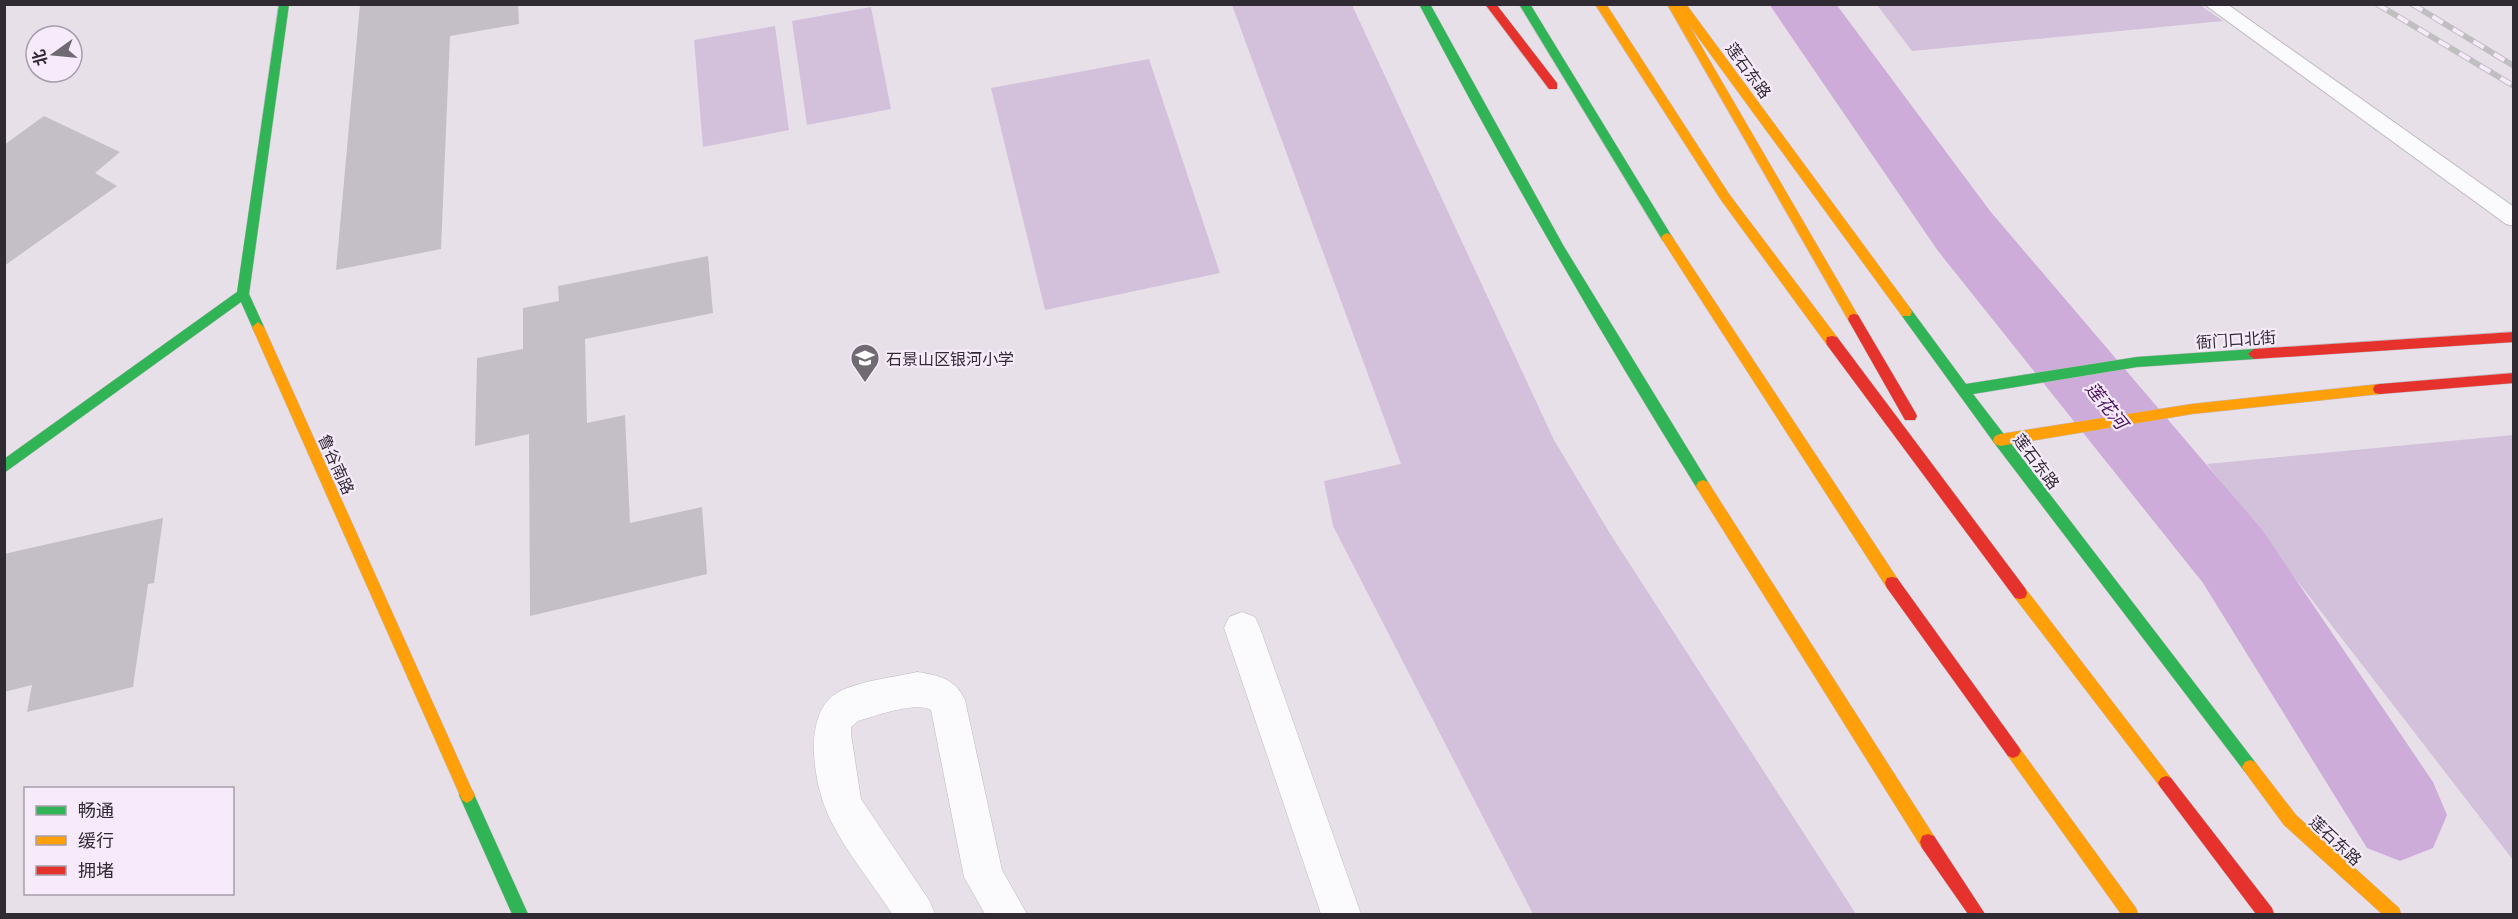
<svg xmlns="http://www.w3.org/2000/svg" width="2518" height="919" font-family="Lato,'Noto Sans SC',sans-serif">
	<rect width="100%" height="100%" fill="#e7e0e9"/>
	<g fill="#d3c0db">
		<path d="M1232,5H1352L1554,440L1609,532L1856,914H1533L1333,526L1324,481L1401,464Z"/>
		<path d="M2200,5L2223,21L1912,51L1877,5Z"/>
		<path d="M871,7L891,109L807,125L792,21Z"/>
		<path d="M775,26L789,130L703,147L694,40Z"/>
		<path d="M1149,59L1220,273L1045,310L991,88Z"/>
		<path d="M2513,435H2514L2513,860L2207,464Z"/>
	</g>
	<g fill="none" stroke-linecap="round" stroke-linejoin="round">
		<path fill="#cdacd9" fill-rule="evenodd" d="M1769,4H1836L1990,211L2263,531L2433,782L2447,815L2433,848L2400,861L2367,848L2203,583L1938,251Z"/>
	</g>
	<g fill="#c4bfc6">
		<path d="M360,4H518L519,24L450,36L441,249L336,270Z"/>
		<path d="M44,116L120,152L95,173L117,186L4,266V145Z"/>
		<path d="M708,256L713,313L585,339L587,423L625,415L630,523L702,507L707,574L530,616L529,434L475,446L477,358L523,349V308L559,301L558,286Z"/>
		<path d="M163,518L154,583L148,584L133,687L27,712L32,685L4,692V554Z"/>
	</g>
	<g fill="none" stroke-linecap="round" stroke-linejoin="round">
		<g stroke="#bfbac1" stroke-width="2">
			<path id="lane" d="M2204,4H2227L2514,207V226L2506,224Z"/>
		</g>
		<g stroke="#bfbac1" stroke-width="1">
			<g id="street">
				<path d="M1242,612L1255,617L1260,628L1361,914H1321L1224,628L1229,617Z"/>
				<path d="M917,672C938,675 956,679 965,700L1002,870L1027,914H985L964,877L931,710C916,701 875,716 858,721L851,727V734L861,799L929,900L935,914H892C872,883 846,852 830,819C814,787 802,718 834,695C851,682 895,677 917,672Z"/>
			</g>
		</g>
		<g stroke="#bfbac1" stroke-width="1">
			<g id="fast">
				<path d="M279,4H289L249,294L264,327L262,331H254L241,302L4,473V459L237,292Z"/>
				<path d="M1419,4H1430L1563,245L1708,482L1710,486L1708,490L1703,492L1698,490C1599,331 1506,170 1419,4Z"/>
				<path d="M1519,4H1530L1671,235L1673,238L1671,241H1663Z"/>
				<path d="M1906,307L1910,308L1966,384L2137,357L2254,349L2259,350L2260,354L2254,359L2137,367L1973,394L2255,762L2258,767L2255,772L2250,774L2245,772L1995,444L1902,316L1900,312Z"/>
				<path d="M467,787L472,790L528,914H512L459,795L462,790Z"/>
			</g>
		</g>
		<g stroke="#bfbac1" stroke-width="1">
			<g id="slow">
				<path d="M1595,4H1606L1729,194L1837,337L1838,341L1837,345H1827L1721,200Z"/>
				<path d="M1667,4H1686L1910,308L1912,312L1910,316H1902L1689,25L1860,319L1854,324L1850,323Z"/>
				<path d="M1667,233L1671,235L1897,578L1899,583L1897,588L1892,589L1887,588L1663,241L1661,238L1663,235Z"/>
				<path d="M258,322L264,327L472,790L475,795L472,800L467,803L462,800L252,327Z"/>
				<path d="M2380,384L2385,385L2387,389L2385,393L2380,394L2192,414L2000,446L1995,444L1993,440L1995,436L2000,434L2192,404Z"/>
				<path d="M1703,480L1708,482L1934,836L1936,842L1934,848L1928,850L1922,848L1698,490L1696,486L1698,482Z"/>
				<path d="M2020,587L2025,588L2171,778L2174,783L2171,788L2166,790L2161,788L2015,598L2013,593L2015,588Z"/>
				<path d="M2013,744L2018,746L2136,908L2138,914H2121L2008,756L2005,751L2008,746Z"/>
				<path d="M2250,760L2255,762L2296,815L2399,908L2401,914H2382L2284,825L2245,772L2242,767L2245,762Z"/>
			</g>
		</g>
		<g stroke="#bfbac1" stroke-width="1">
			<g id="jam">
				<path d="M1485,4H1496L1557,83V89H1549Z"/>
				<path d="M1854,314L1858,315L1915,412L1917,416L1915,420H1905L1850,323L1848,319L1850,315Z"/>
				<path d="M2514,332V342L2254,359L2248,354L2254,349Z"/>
				<path d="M1832,336L1837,337L2025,588L2027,593L2025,598L2020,599L2015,598L1827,345L1826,341L1827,337Z"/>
				<path d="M2514,373V383L2380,394L2375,393L2373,389L2375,385L2380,384Z"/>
				<path d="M1892,577L1897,578L2018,746L2021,751L2018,756L2013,758L2008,756L1887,588L1885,583L1887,578Z"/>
				<path d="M2166,776L2171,778L2272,908L2274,914H2256L2161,788L2158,783L2161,778Z"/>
				<path d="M1928,834L1934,836L1985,914H1968L1922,848L1920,842L1922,836Z"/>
			</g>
		</g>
		<use href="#lane" fill="#fbfafc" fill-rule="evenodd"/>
		<use href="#street" fill="#fbfafc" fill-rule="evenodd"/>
		<use href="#fast" fill="#30b455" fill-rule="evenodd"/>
		<use href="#slow" fill="#ff9f0a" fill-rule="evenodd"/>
		<use href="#jam" fill="#e5322d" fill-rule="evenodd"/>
		<g stroke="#c0bec1" stroke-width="6">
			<g id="rail">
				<path d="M2377,4L2514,86"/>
				<path d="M2412,4L2514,66"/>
			</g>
		</g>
		<use href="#rail" stroke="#f6eafb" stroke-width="4" stroke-dasharray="12" stroke-linecap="butt"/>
	</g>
	<defs>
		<g id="school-pin" transform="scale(1.5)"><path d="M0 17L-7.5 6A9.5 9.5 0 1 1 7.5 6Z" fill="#706a72" stroke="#f6eafb"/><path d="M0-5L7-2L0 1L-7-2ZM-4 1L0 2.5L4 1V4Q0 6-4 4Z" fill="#fff"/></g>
	</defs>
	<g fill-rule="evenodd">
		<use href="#school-pin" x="865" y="358"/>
	</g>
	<g text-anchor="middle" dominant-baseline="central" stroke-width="4.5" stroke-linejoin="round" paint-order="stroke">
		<g font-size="16" fill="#302b32" stroke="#f6eafb">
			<text transform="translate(1749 70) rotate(54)">莲石东路</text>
			<text transform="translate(2236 339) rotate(-4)">衙门口北街</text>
			<text transform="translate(2037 461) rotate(53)">莲石东路</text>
			<text transform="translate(337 464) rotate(66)">鲁谷南路</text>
			<text transform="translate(2336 840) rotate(43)">莲石东路</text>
		</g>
		<g font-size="16" fill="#302b32" stroke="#f6eafb" text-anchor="start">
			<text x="886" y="358">石景山区银河小学</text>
		</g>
		<g font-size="18" font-style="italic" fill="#49125b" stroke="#f6eafb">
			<text transform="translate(2107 405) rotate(51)">莲花河</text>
		</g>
	</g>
	<rect width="2518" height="919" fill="none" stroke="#302b32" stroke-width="12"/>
	<rect x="24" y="787" width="210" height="108" fill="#f6eafb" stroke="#a79eab" stroke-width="1.5"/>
	<rect x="36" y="806" width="30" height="9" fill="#30b455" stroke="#a79eab" stroke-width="1.5"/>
	<text x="78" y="817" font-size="18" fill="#302b32">畅通</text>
	<rect x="36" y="836" width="30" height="9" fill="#ff9f0a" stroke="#a79eab" stroke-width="1.5"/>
	<text x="78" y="847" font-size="18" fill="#302b32">缓行</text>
	<rect x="36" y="866" width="30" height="9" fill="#e5322d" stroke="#a79eab" stroke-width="1.5"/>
	<text x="78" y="877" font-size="18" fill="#302b32">拥堵</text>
	<g transform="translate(54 54) rotate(255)"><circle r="28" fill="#f6eafb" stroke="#a79eab" stroke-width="1.5"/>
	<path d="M0-4.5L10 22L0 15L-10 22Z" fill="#706a72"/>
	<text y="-9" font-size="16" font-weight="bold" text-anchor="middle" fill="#302b32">北</text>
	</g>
</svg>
